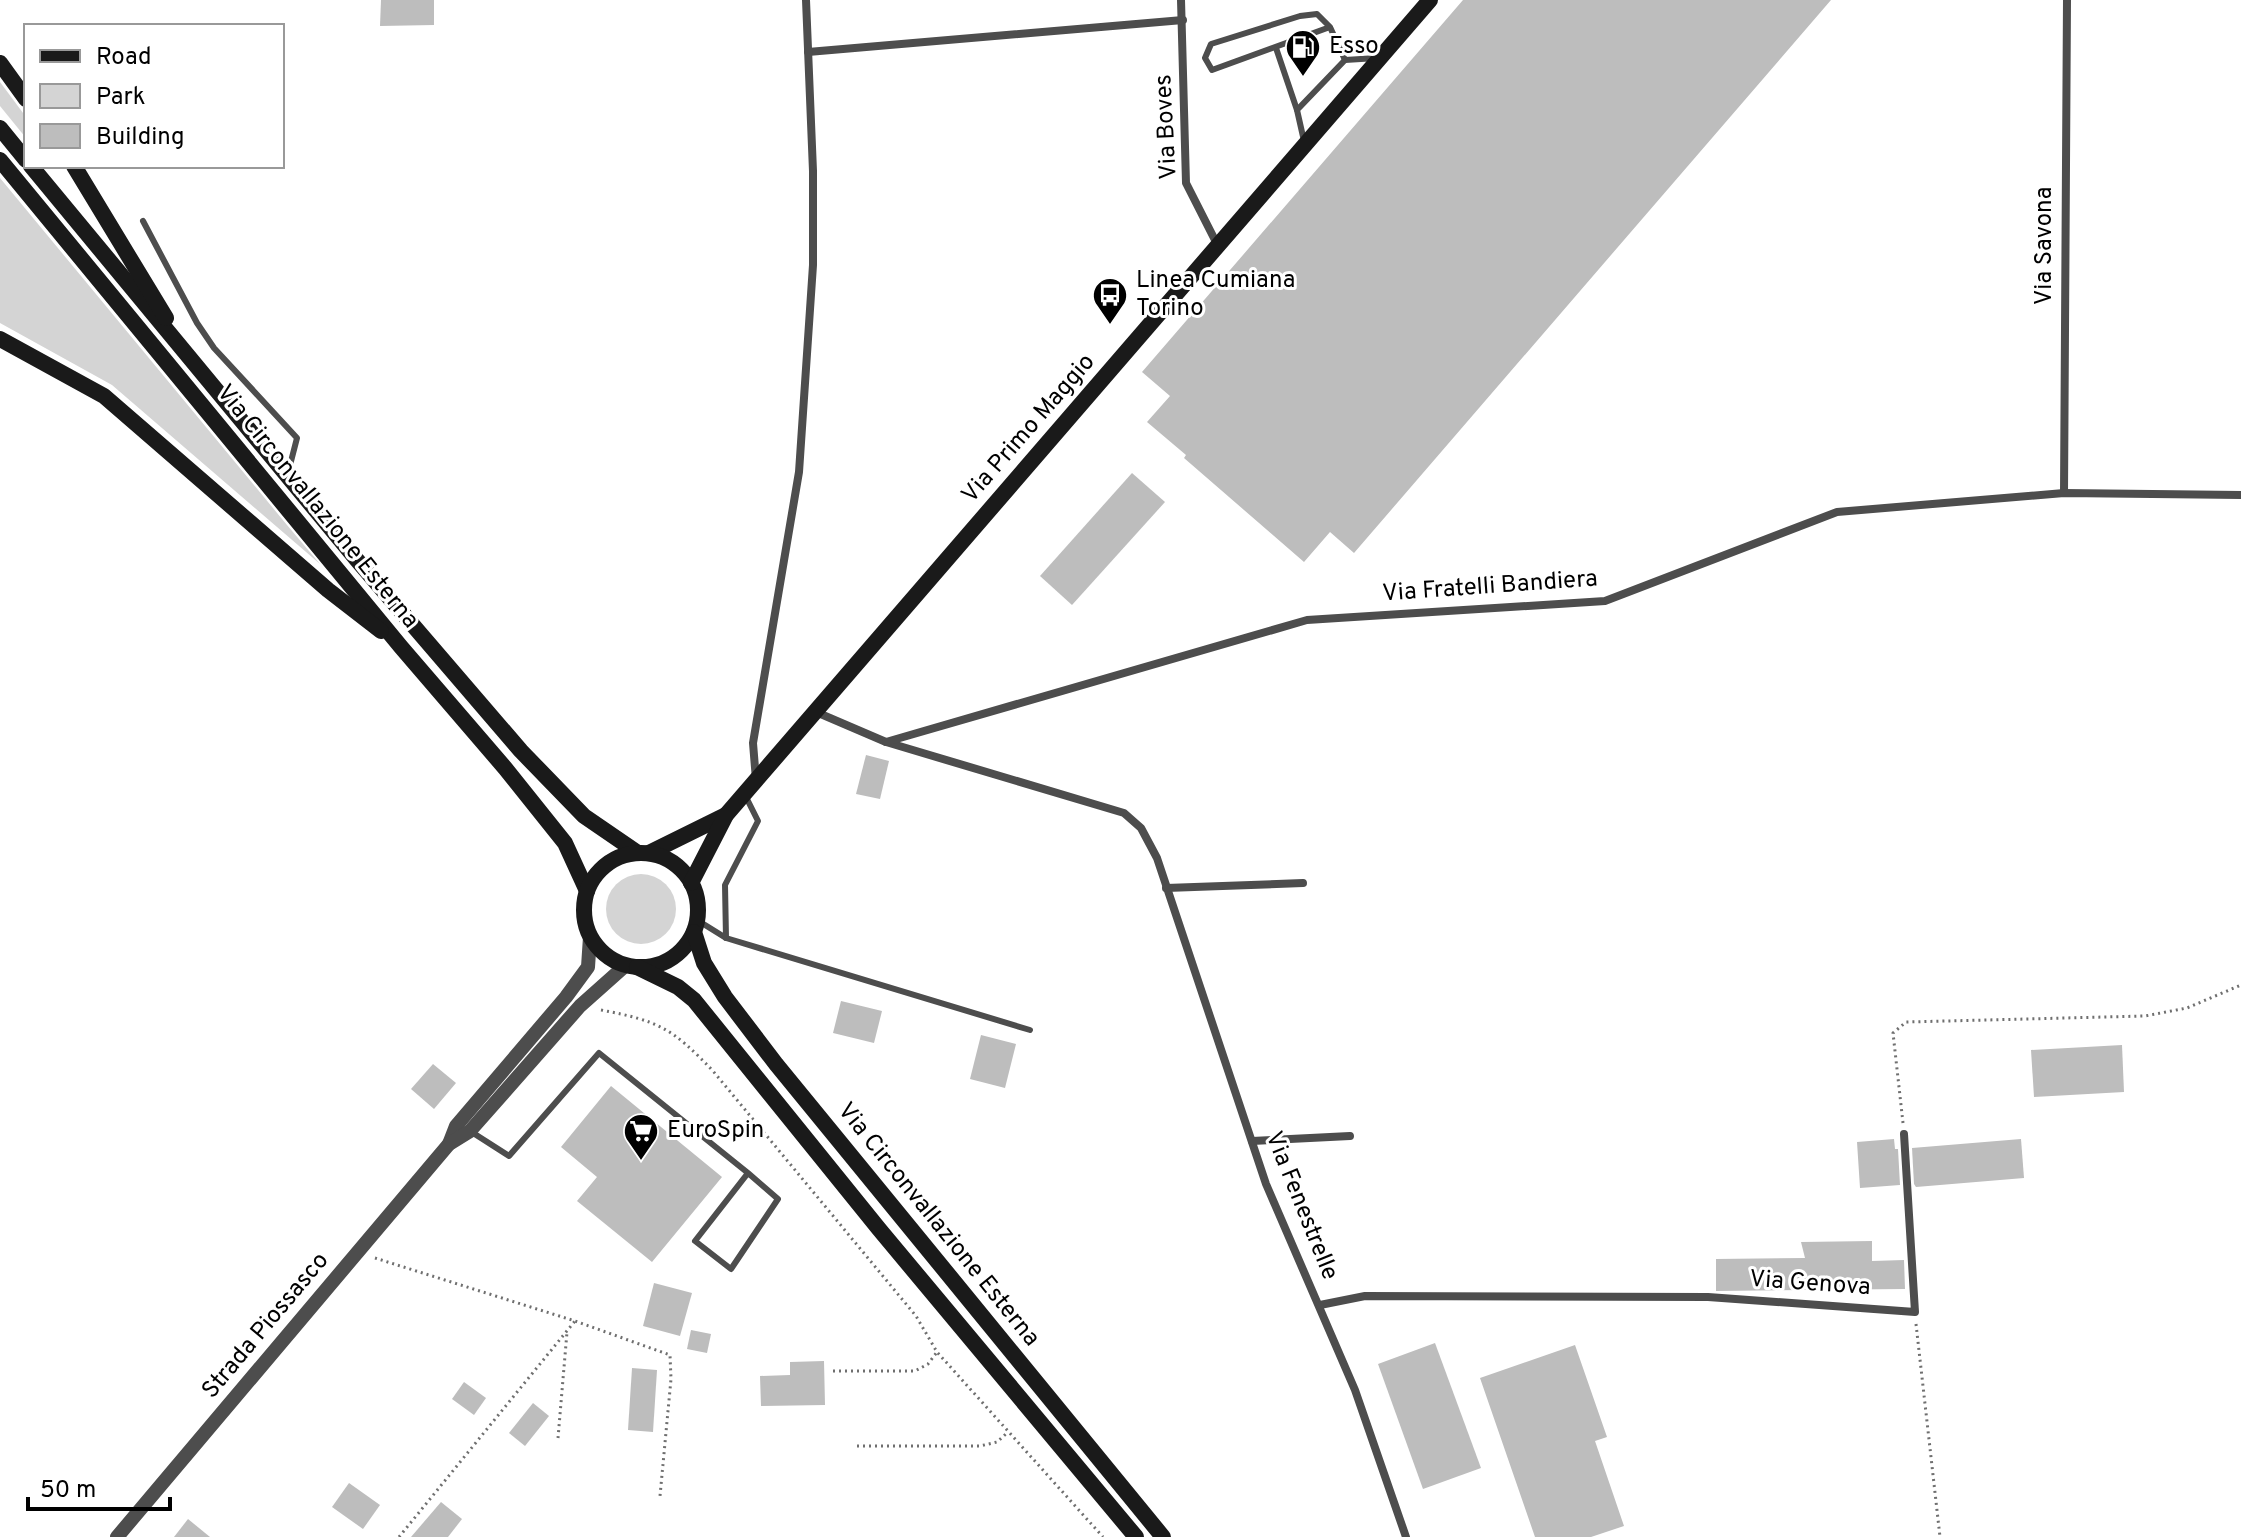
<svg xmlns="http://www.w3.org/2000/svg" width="2241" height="1537" font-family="Overpass,sans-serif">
	<rect width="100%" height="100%" fill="#fff"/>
	<g fill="#d4d4d4">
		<path d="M0,82L26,117V138L0,106Z"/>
		<path d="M0,178L287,525L320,564L112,385L0,323Z"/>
		<circle cx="641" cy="909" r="35"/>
	</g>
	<g fill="#bdbdbd">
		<path d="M381,0H434V25L380,26Z"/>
		<path d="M1463,0H1831L1354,553L1330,532L1304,562L1184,458L1186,455L1147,422L1170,396L1142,372Z"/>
		<path d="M1132,473L1165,502L1072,605L1040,576Z"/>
		<path d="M866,755L889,761L880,799L856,794Z"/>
		<path d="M841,1001L882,1011L874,1043L833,1033Z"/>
		<path d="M981,1035L1016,1044L1005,1088L970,1079Z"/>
		<path d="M2122,1045L2124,1092L2034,1097L2031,1050Z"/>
		<path d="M433,1064L456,1083L434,1109L411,1089Z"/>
		<path d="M611,1086L722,1177L652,1262L577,1201L597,1177L561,1147Z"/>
		<path d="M1894,1139L1895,1149H1898L1900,1185L1860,1188L1857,1142Z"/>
		<path d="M2021,1139L2024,1178L1916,1187L1914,1184L1912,1148Z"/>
		<path d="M1872,1241V1261L1904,1260L1905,1289L1716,1291V1259L1805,1258L1801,1242Z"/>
		<path d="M654,1283L692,1293L680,1336L643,1326Z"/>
		<path d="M691,1330L711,1334L707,1353L687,1349Z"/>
		<path d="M1435,1343L1481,1468L1423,1489L1378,1364Z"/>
		<path d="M1575,1345L1607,1437L1595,1441L1624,1526L1591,1537H1535L1480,1378Z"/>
		<path d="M824,1361L825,1405L761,1406L760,1376L790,1375V1362Z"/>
		<path d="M632,1368L657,1370L653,1432L628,1430Z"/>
		<path d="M464,1382L486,1398L474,1415L452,1399Z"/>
		<path d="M533,1403L549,1416L525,1446L509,1433Z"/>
		<path d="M349,1483L380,1505L363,1529L332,1507Z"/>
		<path d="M441,1502L462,1519L448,1537H411Z"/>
		<path d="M188,1519L210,1537H174Z"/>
	</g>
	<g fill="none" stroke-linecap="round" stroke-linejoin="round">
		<g stroke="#6f6f6f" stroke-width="3" stroke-dasharray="2 4" stroke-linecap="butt">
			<path d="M601,1010C659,1021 672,1028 713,1071L916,1316L937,1352L1103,1537"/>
			<path d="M1903,1123L1893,1033L1906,1022L2145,1016L2187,1008L2241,985"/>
			<path d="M375,1258L575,1321L670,1355L671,1379L660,1496"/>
			<path d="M1916,1324L1940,1537"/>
			<path d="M833,1371H915L928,1364L937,1352"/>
			<path d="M558,1438L567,1332"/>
			<path d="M857,1446H980L997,1442L1008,1432"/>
			<path d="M399,1537L575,1321"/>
		</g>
		<g stroke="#4d4d4d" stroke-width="6">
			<path d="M1330,27L1317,14L1300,16L1211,44L1205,58L1212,70L1330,27L1345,60"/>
			<path d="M1276,48L1297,110"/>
			<path d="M1304,141L1297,110L1345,60L1377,58"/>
			<path d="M143,221L197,323L214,348L297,438L288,473"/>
			<path d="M697,920L726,938L1030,1030"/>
			<path d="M726,938L725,885L758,821L746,797"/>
			<path d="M470,1131L509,1156L599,1053L748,1173L695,1241L731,1269L778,1199L748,1173"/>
		</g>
		<g stroke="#4d4d4d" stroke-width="8">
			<path d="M1181,0L1186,183L1218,246"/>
			<path d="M808,52L1183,20"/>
			<path d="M2064,493L2067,0"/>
			<path d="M816,712L886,742L1124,813L1141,828L1157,858L1266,1184L1355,1390L1406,1537"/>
			<path d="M886,742L1307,620L1605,601L1837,512L2064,493L2241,495"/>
			<path d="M756,780L753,743L799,472L813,265V171L806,0"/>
			<path d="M1166,888L1303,883"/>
			<path d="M1252,1141L1350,1136"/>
			<path d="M1320,1305L1365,1296L1708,1297L1915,1312L1904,1134"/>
		</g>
		<g stroke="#4d4d4d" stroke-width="14">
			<path d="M449,1144L456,1126L566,997L588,967L590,937"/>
			<path d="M117,1537L449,1144L470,1131L580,1006L626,965"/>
		</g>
		<g stroke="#1a1a1a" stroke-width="16">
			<path d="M0,63L26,99"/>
			<path d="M0,128L26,160"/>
			<path d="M0,160L401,647L505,768L565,843L587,891"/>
			<path d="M31,166L357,560L521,751L584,816L638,853"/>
			<path d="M74,166L166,318"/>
			<path d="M0,339L104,396L328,590L381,631"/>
			<path d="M649,853L726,815"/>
			<circle cx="641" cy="910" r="57"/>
			<path d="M691,883L726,815L1430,0"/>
			<path d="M694,932L704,963L725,997L776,1064L1163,1537"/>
			<path d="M637,967L678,987L694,1000L879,1229L1136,1537"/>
		</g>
	</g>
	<defs>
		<g id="fuel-pin" transform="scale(1.8)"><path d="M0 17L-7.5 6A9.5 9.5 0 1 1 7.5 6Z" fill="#000" stroke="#fff"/><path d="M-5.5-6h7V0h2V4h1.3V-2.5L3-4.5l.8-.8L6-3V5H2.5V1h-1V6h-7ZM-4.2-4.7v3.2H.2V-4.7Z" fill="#fff"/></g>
		<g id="bus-pin" transform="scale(1.8)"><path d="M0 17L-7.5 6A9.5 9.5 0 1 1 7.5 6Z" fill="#000" stroke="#fff"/><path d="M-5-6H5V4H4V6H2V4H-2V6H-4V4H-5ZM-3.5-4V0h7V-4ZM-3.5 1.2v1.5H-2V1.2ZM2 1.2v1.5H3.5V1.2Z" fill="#fff"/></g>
		<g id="supermarket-pin" transform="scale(1.8)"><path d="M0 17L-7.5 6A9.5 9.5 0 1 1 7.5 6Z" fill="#000" stroke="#fff"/><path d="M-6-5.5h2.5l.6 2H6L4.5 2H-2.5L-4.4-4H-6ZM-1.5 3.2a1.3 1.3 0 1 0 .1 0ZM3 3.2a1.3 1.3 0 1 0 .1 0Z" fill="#fff"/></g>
	</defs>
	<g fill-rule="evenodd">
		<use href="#fuel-pin" x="1303" y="47"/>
		<use href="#bus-pin" x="1110" y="295"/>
		<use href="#supermarket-pin" x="641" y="1131"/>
	</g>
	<g text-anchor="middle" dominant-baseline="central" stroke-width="6" stroke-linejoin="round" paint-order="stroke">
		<g font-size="24" fill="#000" stroke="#fff" text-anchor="start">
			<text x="1329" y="47">Esso</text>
			<text x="1136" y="281">Linea Cumiana<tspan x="1136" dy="28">Torino</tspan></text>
			<text x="667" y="1131">EuroSpin</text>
		</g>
		<g font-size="24" fill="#000" stroke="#fff">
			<text transform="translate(1167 127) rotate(-93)">Via Boves</text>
			<text transform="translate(2045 246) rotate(-90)">Via Savona</text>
			<text transform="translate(1029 429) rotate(-49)">Via Primo Maggio</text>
			<text transform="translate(317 507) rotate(51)">Via Circonvallazione Esterna</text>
			<text transform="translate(1490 587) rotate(-4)">Via Fratelli Bandiera</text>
			<text transform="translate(1301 1206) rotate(68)">Via Fenestrelle</text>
			<text transform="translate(938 1225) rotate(51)">Via Circonvallazione Esterna</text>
			<text transform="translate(1810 1284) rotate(4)">Via Genova</text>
			<text transform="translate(266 1326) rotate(-50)">Strada Piossasco</text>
		</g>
	</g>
	<rect x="24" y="24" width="260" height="144" fill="#ffffff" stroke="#999999" stroke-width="2"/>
	<rect x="40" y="50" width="40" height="12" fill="#1a1a1a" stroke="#999999" stroke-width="2"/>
	<text x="96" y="64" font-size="24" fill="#000000">Road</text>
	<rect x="40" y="84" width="40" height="24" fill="#d4d4d4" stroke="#999999" stroke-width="2"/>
	<text x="96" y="104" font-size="24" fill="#000000">Park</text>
	<rect x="40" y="124" width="40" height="24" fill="#bdbdbd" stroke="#999999" stroke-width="2"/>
	<text x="96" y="144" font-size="24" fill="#000000">Building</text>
	<path d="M28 1497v12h142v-12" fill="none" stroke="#000000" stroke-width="4"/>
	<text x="40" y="1497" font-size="24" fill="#000000" stroke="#ffffff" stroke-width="6" paint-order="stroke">50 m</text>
</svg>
